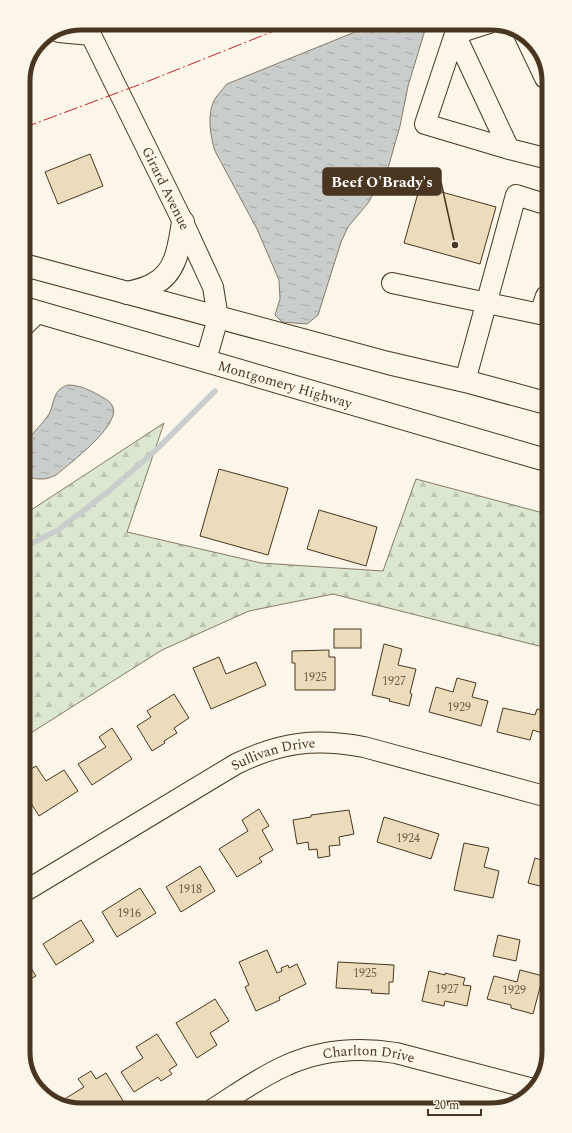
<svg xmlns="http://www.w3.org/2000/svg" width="572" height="1133" font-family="Spectral,serif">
	<defs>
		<pattern id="forest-firs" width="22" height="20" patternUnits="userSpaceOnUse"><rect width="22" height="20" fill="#dce7d0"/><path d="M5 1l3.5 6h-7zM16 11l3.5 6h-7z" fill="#bec7b2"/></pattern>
		<pattern id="water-ripples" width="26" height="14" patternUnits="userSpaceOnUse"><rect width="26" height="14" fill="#c9cecd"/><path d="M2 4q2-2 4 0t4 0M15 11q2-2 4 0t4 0" fill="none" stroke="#a5a8a6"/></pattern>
	</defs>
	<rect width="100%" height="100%" fill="#fbf6e9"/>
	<path fill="url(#forest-firs)" stroke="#887966" d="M164,423L127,532L261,563L383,571L416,479L547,514V648L333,594L249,611L162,650L26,736L25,514Z"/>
	<g fill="url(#water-ripples)" stroke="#887966">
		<path d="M377,23H423L425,30L408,86L400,126L388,168L368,203L348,227L341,242L318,315L307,324L282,322L275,315L280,299L279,280L257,229L215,151C210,135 206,110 217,96C220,92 224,88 227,84Z"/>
		<path d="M68,385C80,385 92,391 102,397C106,399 111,402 113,407C120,426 69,464 56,475C46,480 39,480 28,477C24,470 23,454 25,447C28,436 41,426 47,417C56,405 50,391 68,385Z"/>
	</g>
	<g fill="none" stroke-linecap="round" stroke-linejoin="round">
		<path stroke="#c9cecd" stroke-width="5.5" d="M25,547L58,530L109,491L155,451L215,391"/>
	</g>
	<g fill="#ecdcbc" stroke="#4a3520">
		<path d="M90,154L103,186L58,204L45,172Z"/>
		<path d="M420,186L496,207L480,264L404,243Z"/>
		<path d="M219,469L288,488L268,555L200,536Z"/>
		<path d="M319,510L377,527L366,566L307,549Z"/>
		<rect x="334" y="629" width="27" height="19"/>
		<path d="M384,644L402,649L398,665L416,669L410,693L412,694L409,706L389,701L390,699L372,695Z"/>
		<path d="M329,650V657H335V690H295V663H292V651Z"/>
		<path d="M219,657L226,674L256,662L266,685L211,709L193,668Z"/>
		<path d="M457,678L476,683L472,697L488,701L481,726L429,712L436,687L453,692Z"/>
		<path d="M174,694L189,718L174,728L177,733L164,741L165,743L152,751L137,726L151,717L147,711Z"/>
		<path d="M503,708L535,715L537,709L548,711L542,733L533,730L530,740L497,732Z"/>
		<path d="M112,728L132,759L92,785L78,764L106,747L99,737Z"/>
		<path d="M36,766L46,781L64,770L78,791L39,816L26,795V772Z"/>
		<path d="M259,809L269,826L262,830L273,850L259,858L262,862L237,877L219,849L248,831L242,820Z"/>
		<path d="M349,810L354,834L339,837L340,845L329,846L330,856L318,858L317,849L309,850L308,842L297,844L293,820L311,817V815Z"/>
		<path d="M384,817L439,834L431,859L377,842Z"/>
		<path d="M464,843L489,848L484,867L499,871L493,898L454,890Z"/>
		<path d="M535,858L548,862V888L528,883Z"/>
		<path d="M200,866L215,891L181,912L166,887Z"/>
		<path d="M140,888L156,913L117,937L102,912Z"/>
		<path d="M81,920L94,941L56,965L43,944Z"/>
		<path d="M498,935L520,940L516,961L493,956Z"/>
		<path d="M267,950L277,973L282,971L281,968L288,965L289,968L297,964L306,984L279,997L280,1000L256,1011L245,987L249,985L239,962Z"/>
		<path d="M27,962L36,976L27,981Z"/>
		<path d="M338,962L394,965L393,982H389V994L371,993L372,990L336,988Z"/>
		<path d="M520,970L543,976L533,1014L511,1008V1005L487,999L494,976L517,982Z"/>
		<path d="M429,971L445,975V973L465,978L463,985L471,986L467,1006L445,1001L444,1006L422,1001Z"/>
		<path d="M215,999L229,1021L210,1033L217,1045L197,1058L176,1023Z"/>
		<path d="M157,1034L177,1065L169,1070L172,1074L161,1081L158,1077L134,1092L121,1072L143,1058L136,1047Z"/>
		<path d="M91,1071L96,1079L106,1073L128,1109L78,1110L66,1106L63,1100L84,1087L78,1079Z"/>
	</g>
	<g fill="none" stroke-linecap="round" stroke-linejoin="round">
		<g stroke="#4a3520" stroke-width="22">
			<g id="minor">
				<path id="s1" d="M85,23L183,222L213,287L218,318L206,360"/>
				<path d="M59,32L91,35"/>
				<path d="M455,34L489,23"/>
				<path d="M524,34L545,78"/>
				<path d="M509,149L455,34L425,124L509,149L545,158"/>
				<path d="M392,283L540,314L546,296"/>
				<path d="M24,326L38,312"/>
				<path d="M465,381L516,195L545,204"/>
				<path id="s2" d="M27,890L236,764C281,742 315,738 364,747L548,797"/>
				<path id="s3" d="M213,1109C237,1094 260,1077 285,1066C320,1050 358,1047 396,1053L533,1089"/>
			</g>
		</g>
		<g stroke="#4a3520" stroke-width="24">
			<g id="major">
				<path d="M24,265L388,363L465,381L546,403"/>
				<path d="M127,293C136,291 146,289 154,284C177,272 179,246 183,222"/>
				<path id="s4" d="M24,308L546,460"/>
			</g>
		</g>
		<use href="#minor" stroke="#fbf6e9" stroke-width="20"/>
		<use href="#major" stroke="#fbf6e9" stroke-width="22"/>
		<path stroke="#c62828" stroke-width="1" stroke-dasharray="14 3 2 3" stroke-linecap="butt" d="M23,128L141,84L294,23"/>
	</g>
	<g text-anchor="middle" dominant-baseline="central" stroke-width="3" stroke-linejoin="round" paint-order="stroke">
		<g font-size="12" fill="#725f47">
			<text x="315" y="677">1925</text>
			<text x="394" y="681">1927</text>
			<text x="459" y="707">1929</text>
			<text x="408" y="838">1924</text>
			<text x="190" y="889">1918</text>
			<text x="129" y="913">1916</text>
			<text x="365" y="973">1925</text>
			<text x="447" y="989">1927</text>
			<text x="514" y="990">1929</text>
		</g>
		<g font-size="14" fill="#4a3520" stroke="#fbf6e9">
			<text stroke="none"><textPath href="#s1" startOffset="184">Girard Avenue</textPath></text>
			<text stroke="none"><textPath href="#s4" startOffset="272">Montgomery Highway</textPath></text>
			<text stroke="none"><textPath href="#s2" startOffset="283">Sullivan Drive</textPath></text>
			<text stroke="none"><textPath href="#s3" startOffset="170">Charlton Drive</textPath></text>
		</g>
	</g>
	<path d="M0 0H572V1133H0ZM81 30H491A51 51 0 0 1 542 81V1052A51 51 0 0 1 491 1103H81A51 51 0 0 1 30 1052V81A51 51 0 0 1 81 30Z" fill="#fbf6e9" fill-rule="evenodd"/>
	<path fill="none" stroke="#4a3520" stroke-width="5" d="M81 30H491A51 51 0 0 1 542 81V1052A51 51 0 0 1 491 1103H81A51 51 0 0 1 30 1052V81A51 51 0 0 1 81 30Z"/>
	<path fill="none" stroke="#4a3520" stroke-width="1.5" d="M455 245L441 182"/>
	<circle fill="#4a3520" stroke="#fbf6e9" stroke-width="1.5" cx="455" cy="245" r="4"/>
	<rect fill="#4a3520" stroke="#4a3520" stroke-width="1.5" x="323" y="168" width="118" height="27" rx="4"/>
	<g font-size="15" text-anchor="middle" font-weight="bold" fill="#fff">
		<text x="382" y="187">Beef O'Brady's</text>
	</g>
	<path d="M428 1109v6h53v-6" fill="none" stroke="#4a3520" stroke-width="2"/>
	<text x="434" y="1109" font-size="12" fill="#4a3520" stroke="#fbf6e9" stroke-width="3" paint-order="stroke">20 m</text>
</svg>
